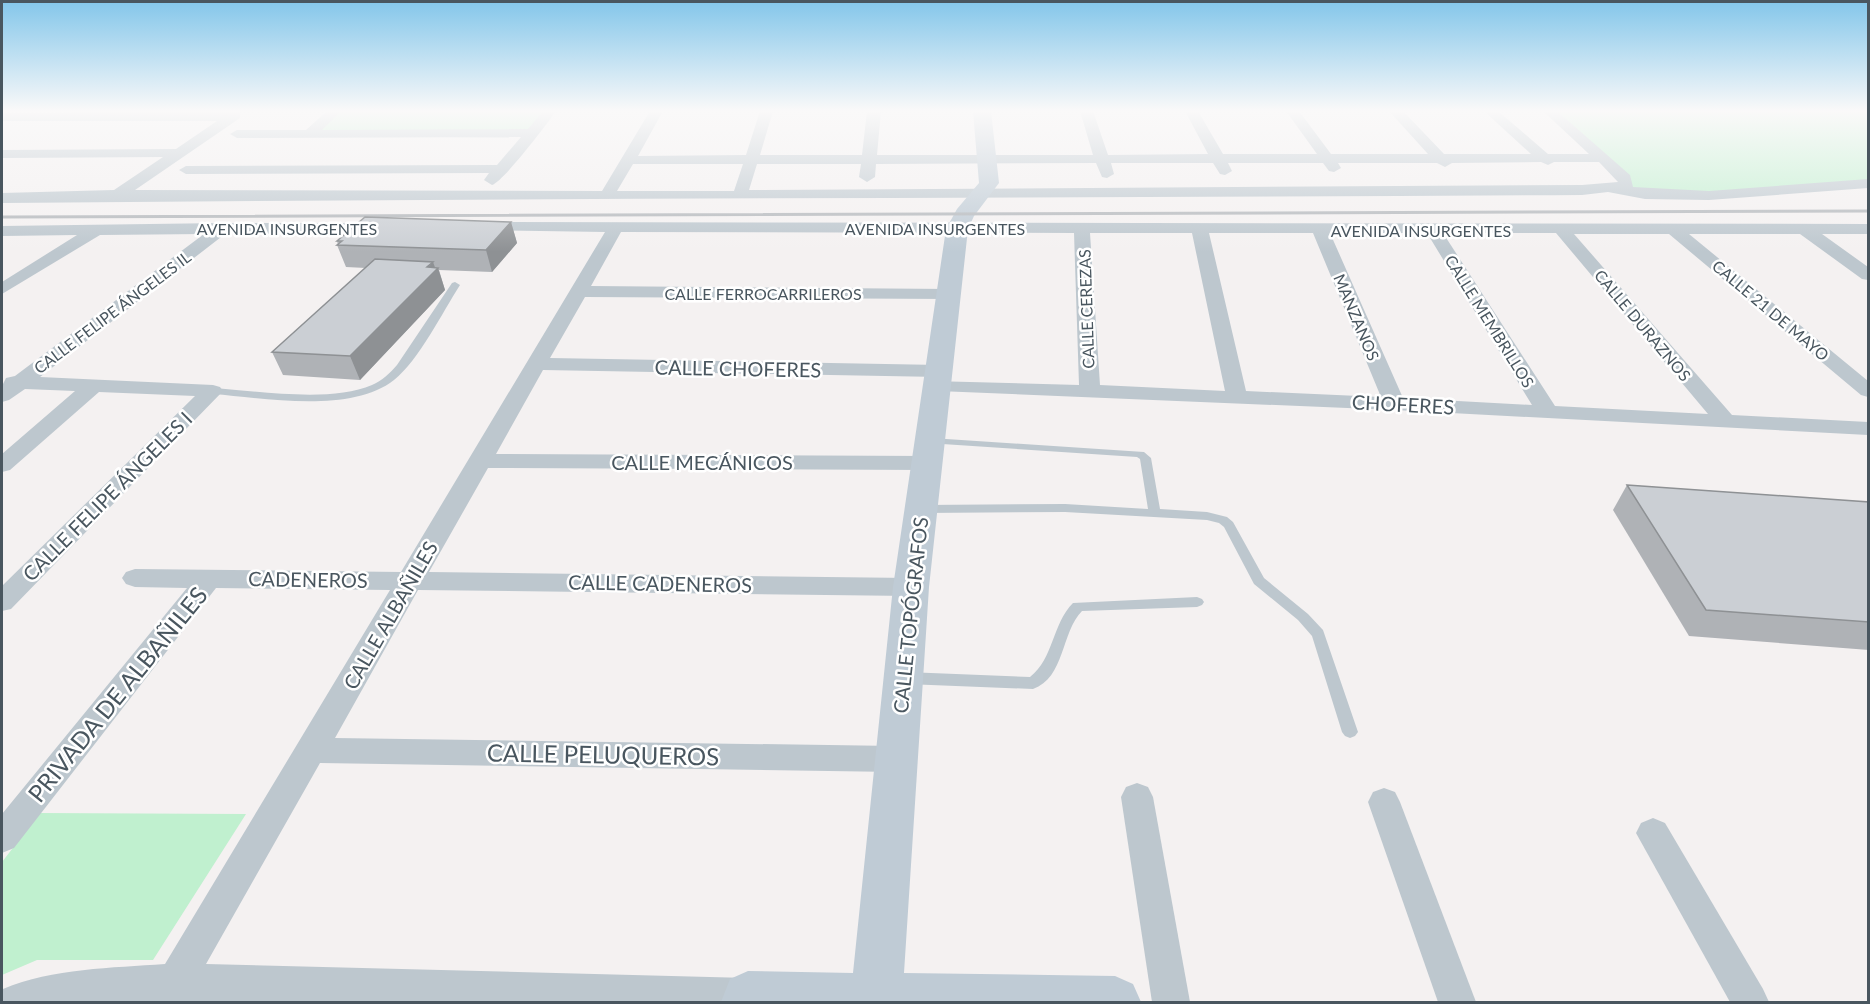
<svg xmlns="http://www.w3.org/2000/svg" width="1870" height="1004" font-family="Lato,sans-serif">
	<rect width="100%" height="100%" fill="#f4f1f1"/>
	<g fill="#c0f0cf">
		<path d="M335,111H550L532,133L309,134Z"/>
		<path d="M1546,111H1868V184L1674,196L1626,186Z"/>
		<path d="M40,813L246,814L153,960H37L2,975V862Z"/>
	</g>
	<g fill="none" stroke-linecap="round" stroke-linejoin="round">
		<g fill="#bdc7ce" fill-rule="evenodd">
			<path d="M455,282L460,285C442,313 419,360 394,380C351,414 264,398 213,394L208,391L213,388C258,391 331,403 372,385C382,381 390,373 397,365L452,283Z"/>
			<path d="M931,438L1144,452L1151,458L1160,509L1207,512L1227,517L1233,522L1264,578L1308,614L1323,630L1358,732L1355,736L1350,738L1345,736L1342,732L1312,636L1298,620L1254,584L1224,527L1219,523L1207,520L1065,512L922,513L916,509L922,505L1065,504L1148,509L1140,459L1137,457L927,443L925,441L927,439Z"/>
			<path d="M1197,597L1202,599L1204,602L1202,605L1197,607L1082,611C1061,632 1065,678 1033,689L906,684L901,682L899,678L901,674L906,672L1030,677C1054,658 1052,624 1073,603Z"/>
		</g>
		<g fill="#bdc7ce" fill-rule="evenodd">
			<path d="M327,111H341L322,130L528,129L543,111H556C547,124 503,182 492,185L484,180L489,173L186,174L179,170L186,166L497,165L521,137L237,138L230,134L237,130H306Z"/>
			<path d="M650,111H663L638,156L746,155L760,111H773L760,155H862L867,111H881L877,155H1093L1080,111H1093L1108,155L1208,154L1185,111H1198L1223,154H1317L1286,111H1299L1331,154H1428L1389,111H1403L1444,154H1531L1484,111H1498L1548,154H1589L1543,111H1557L1630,175L1633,187L1709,191L1868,179V188L1709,200L1645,199L1608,192L1582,195C1055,198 528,198 2,203V193L114,190L163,157L2,158V150L176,149L217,121H2V113L240,112V118L135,190L602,191ZM1541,162L1548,165L1554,162H1599L1618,182L1582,185L749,190L757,164H861L859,177L867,182L875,177L876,164L1096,163L1102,177L1107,178L1114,174L1111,163H1213L1220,174L1225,175L1232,171L1228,163H1323L1329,171L1334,172L1341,168L1338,163H1437L1445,167L1452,163ZM633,164H743L734,191H617Z"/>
			<path d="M481,222L1868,224V234H1822L1868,267V280L1862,279L1800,234H1689L1868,381V397L1861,395L1669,234H1574L1732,415L1868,422V435L1395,410L938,391L931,389L928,385L931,381L1079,385L1074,233L621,232L591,286L950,289L959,294L950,299L585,297L550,358L940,365L947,367L950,371L947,375L940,377L543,370L496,454L927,456L935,458L938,463L935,468L927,470L488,468L429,572L911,578L920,580L924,587L920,594L911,596L418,590L335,738L895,746L906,750L911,759L906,768L895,772L320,763L206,964L748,978L761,984L767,997L765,1002H2L3,989C53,968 112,968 165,964L390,590L216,588L14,848L2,853V814L187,588L135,587L126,584L122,578L126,572L135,569L401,572L605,232L475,230L473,227ZM1090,233H1192L1225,391L1100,385ZM1209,233H1313L1381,397L1246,391ZM1330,233H1427L1532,405L1403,398ZM1443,233H1556L1708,414L1555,406Z"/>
			<path d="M223,223H383L391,228L383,233L225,234L40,377L213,385L220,387L223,391L11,609L2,611V586L195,396L99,392L10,470L2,472V454L75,391L25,389L9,400L2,402V386L6,378L15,376L204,234L100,235L2,294V282L77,235L2,236V226Z"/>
			<path d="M1137,783L1148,787L1153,797L1190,1002H1152L1121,797L1126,787Z"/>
			<path d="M1384,788L1395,792L1400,802L1476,1002H1438L1368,802L1373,792Z"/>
			<path d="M1653,818L1665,823L1763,989L1769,1002H1730L1636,833L1641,823Z"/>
		</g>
		<path fill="#bfcbd5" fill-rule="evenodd" d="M973,111H991L999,183L974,216L968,229L929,587L904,973L1115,976L1133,984L1141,1002H721L730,979L748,971L853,973L893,587L946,229L957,209L979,183Z"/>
		<path stroke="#b3b7bb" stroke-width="3" d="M2,217L1868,211"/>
	</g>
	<g fill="#afb2b6">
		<path d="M511,222L517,243L492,272L439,270L445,290L360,380L283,375L272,352L366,268L346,267L337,245H338L337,241Z"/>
		<path d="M1627,485L1869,502V650L1689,636L1613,510Z"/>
	</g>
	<g fill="#8e9194">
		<path d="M511,222L517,243L492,272L486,250Z"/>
		<path d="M433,262L436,270L438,268L445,290L360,380L350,356Z"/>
	</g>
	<g fill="#cbcfd4" stroke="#8e9194" stroke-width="1.5">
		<path d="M365,217L511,222L486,250L337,245L342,241H337Z"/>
		<path d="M375,259L433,262L427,267L438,268L350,356L272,352Z"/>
		<path d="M1627,485L1869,502V622L1706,610Z"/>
	</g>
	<linearGradient id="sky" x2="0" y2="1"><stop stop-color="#83c6ea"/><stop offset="0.44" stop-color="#faf9f9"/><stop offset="1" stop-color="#faf9f9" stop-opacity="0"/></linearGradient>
	<rect width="1870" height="252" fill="url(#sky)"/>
	<g text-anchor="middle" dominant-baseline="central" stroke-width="5" stroke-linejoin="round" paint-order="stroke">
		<g font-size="16" fill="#49565f" stroke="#fff">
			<text x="287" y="228">AVENIDA INSURGENTES</text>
			<text x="935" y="228">AVENIDA INSURGENTES</text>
			<text x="1421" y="230">AVENIDA INSURGENTES</text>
			<text x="763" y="293">CALLE FERROCARRILEROS</text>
			<text transform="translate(1086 309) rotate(-92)">CALLE CEREZAS</text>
			<text transform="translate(1771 310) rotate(40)">CALLE 21 DE MAYO</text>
			<text transform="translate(112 312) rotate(-37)">CALLE FELIPE ÁNGELES IL</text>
			<text transform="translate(1357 317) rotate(67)">MANZANOS</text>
			<text transform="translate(1490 321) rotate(58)">CALLE MEMBRILLOS</text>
			<text transform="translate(1643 325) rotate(50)">CALLE DURAZNOS</text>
		</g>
		<g font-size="20" fill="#49565f" stroke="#fff">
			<text transform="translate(738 368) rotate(1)">CALLE CHOFERES</text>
			<text transform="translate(1403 404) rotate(3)">CHOFERES</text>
			<text x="702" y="462">CALLE MECÁNICOS</text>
			<text transform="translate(107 496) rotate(-45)">CALLE FELIPE ÁNGELES I</text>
			<text transform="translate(308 579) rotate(1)">CADENEROS</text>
			<text transform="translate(660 583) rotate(1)">CALLE CADENEROS</text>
			<text transform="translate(390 615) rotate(-60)">CALLE ALBAÑILES</text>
			<text transform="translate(910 615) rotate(-84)">CALLE TOPÓGRAFOS</text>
		</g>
		<g font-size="24" fill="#49565f" stroke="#fff">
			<text transform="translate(117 694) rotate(-51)">PRIVADA DE ALBAÑILES</text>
			<text transform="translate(603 754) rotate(1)">CALLE PELUQUEROS</text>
		</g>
	</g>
	<rect width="1870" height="1004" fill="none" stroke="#49565f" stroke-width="6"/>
</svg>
